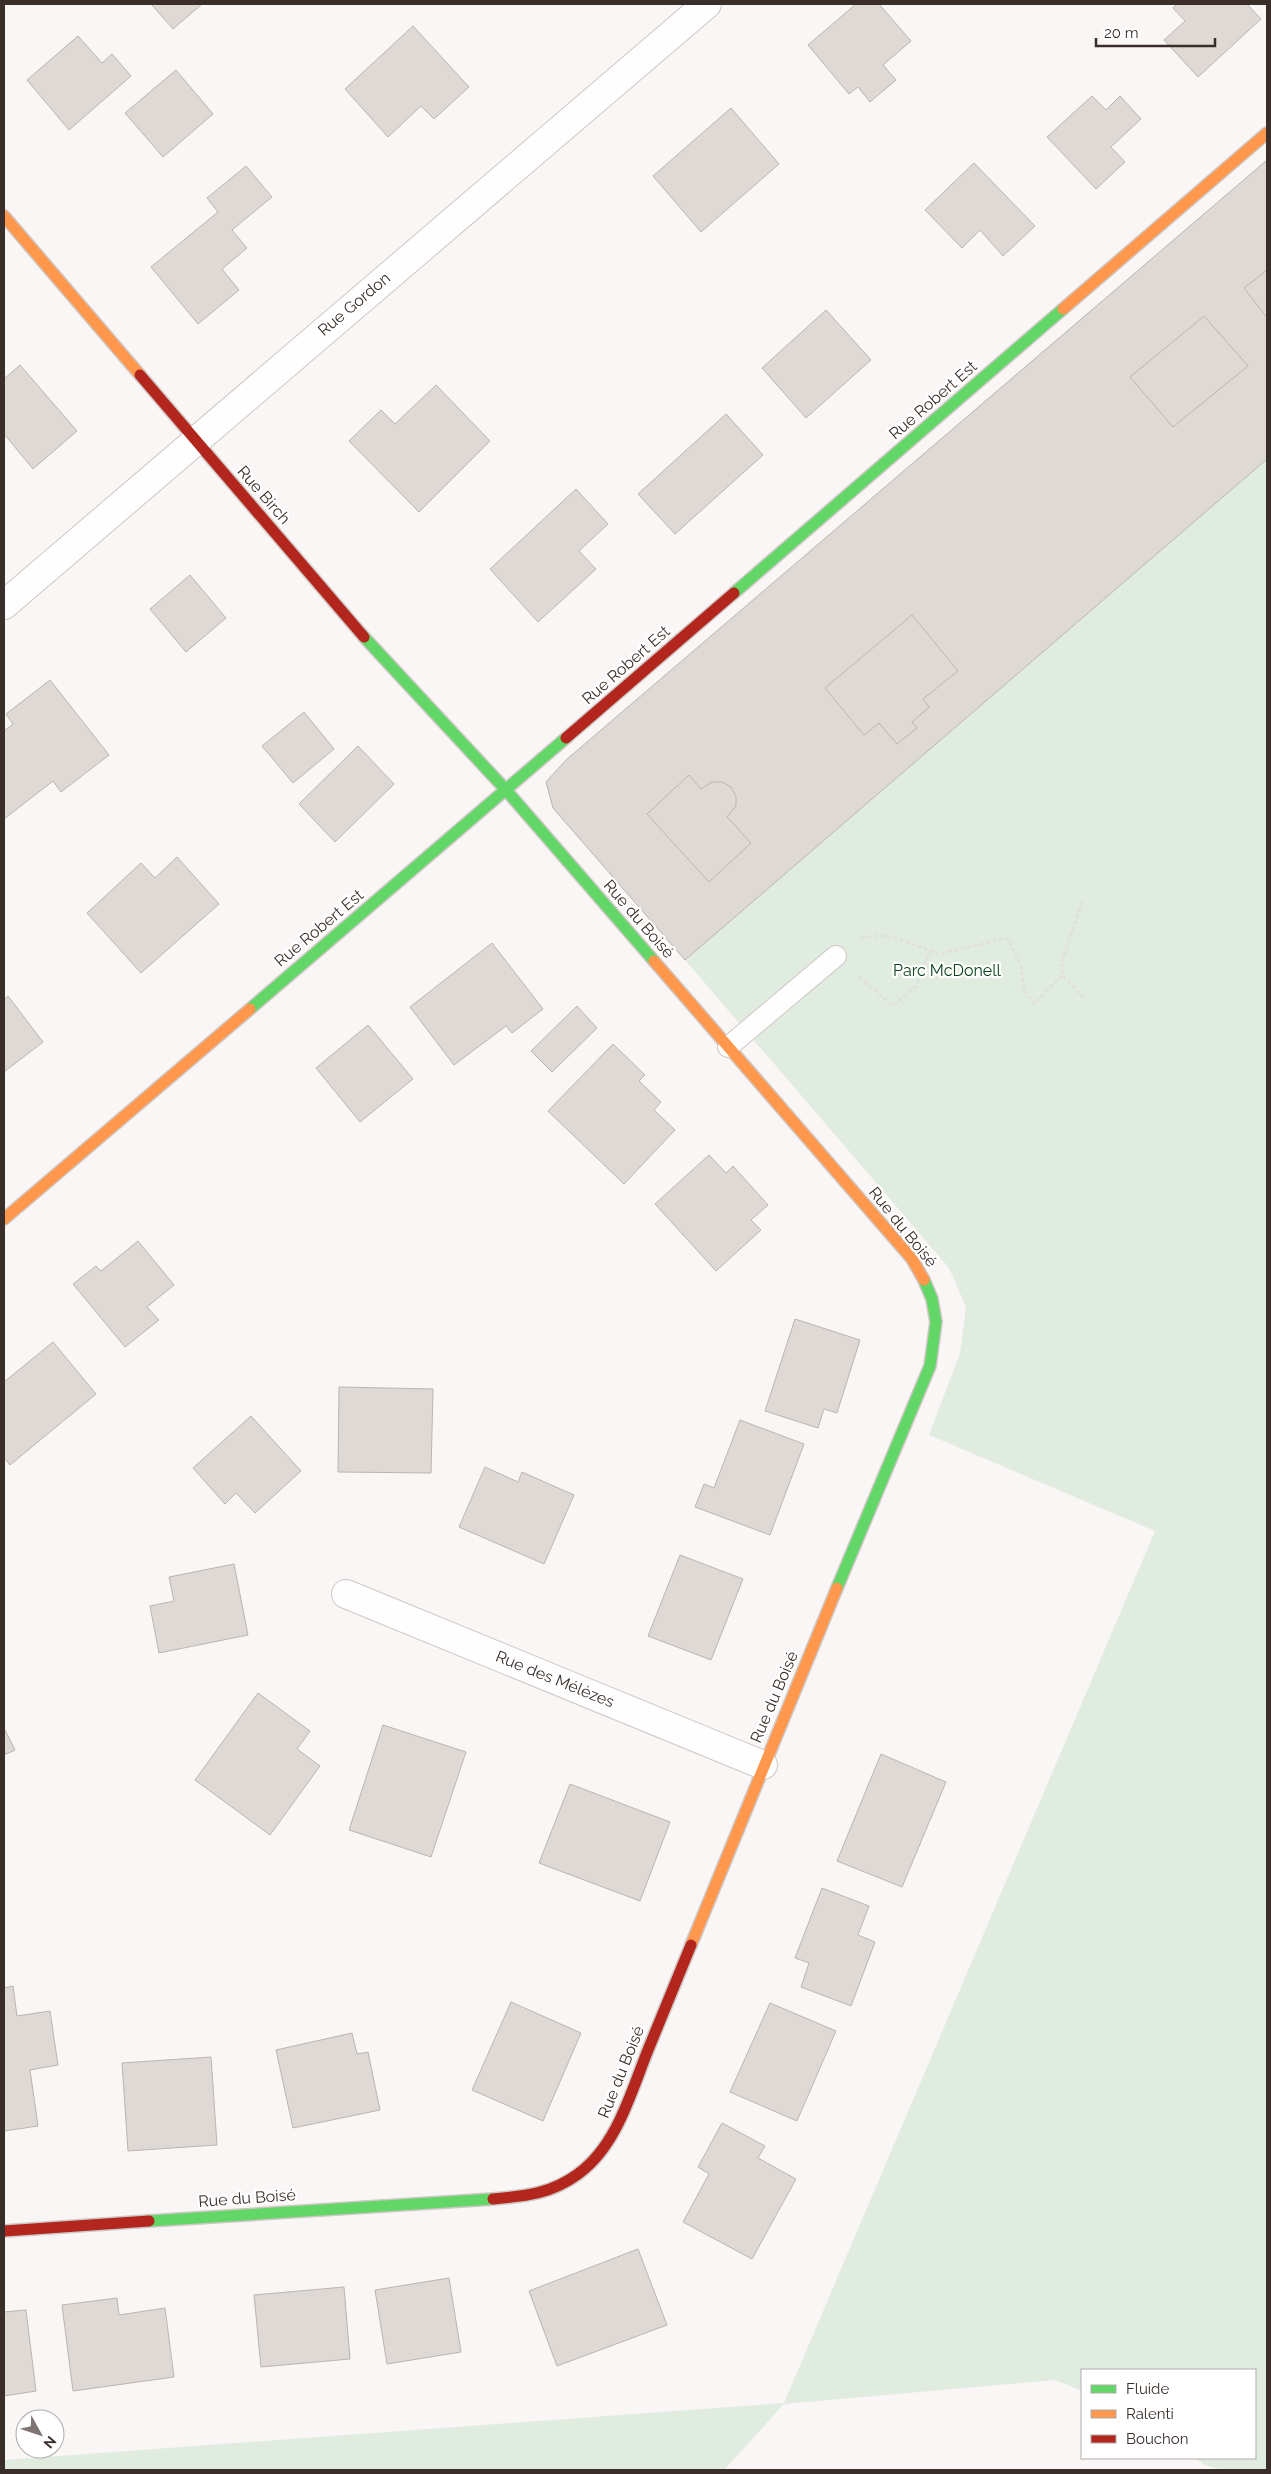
<svg xmlns="http://www.w3.org/2000/svg" width="1271" height="2474" font-family="Raleway,sans-serif">
	<rect width="100%" height="100%" fill="#faf6f5"/>
	<path fill="#e1ece0" d="M1267,459V2470C1246,2470 1209,2474 1196,2458H1255V2370H1082V2391L1055,2380L784,2404L724,2470H4V2460L784,2403L1155,1531L929,1435L960,1353L966,1307L949,1268L685,960Z"/>
	<g fill="#ded9d5" stroke="#bab5b0">
		<path d="M151,4H202L173,29Z"/>
		<path d="M856,4H879L911,41L883,65L896,80L870,102L858,87L849,94L808,45Z"/>
		<path d="M1177,4H1247L1261,19L1198,77L1164,40L1185,21L1173,8Z"/>
		<path d="M413,26L469,87L434,119L421,106L388,137L345,89Z"/>
		<path d="M78,36L102,63L112,54L131,76L69,130L27,80Z"/>
		<path d="M176,70L213,114L163,157L125,113Z"/>
		<path d="M1092,96L1106,110L1120,96L1141,119L1111,147L1125,162L1096,189L1047,137Z"/>
		<path d="M731,108L779,164L701,232L653,176Z"/>
		<path d="M1267,160V459L685,960L553,808L546,782L566,760Z"/>
		<path d="M974,163L1035,226L1003,256L980,230L962,248L925,210Z"/>
		<path d="M246,166L272,197L232,230L247,248L222,269L239,290L198,324L151,267L218,212L207,198Z"/>
		<path d="M1267,270V318L1244,288Z"/>
		<path d="M826,310L871,360L806,418L762,368Z"/>
		<path d="M1204,316L1248,366L1173,427L1130,377Z"/>
		<path d="M20,365L77,431L33,469L4,434V379Z"/>
		<path d="M436,385L490,441L419,512L349,441L381,410L395,424Z"/>
		<path d="M726,414L763,455L675,534L638,494Z"/>
		<path d="M576,489L608,524L579,551L596,569L538,622L490,569Z"/>
		<path d="M190,575L226,618L186,652L150,609Z"/>
		<path d="M912,615L958,671L923,699L929,707L912,722L917,728L897,744L879,723L864,735L825,688Z"/>
		<path d="M50,680L109,755L61,792L53,781L4,819V731L13,724L6,714Z"/>
		<path d="M304,712L334,749L293,783L262,746Z"/>
		<path d="M358,746L394,784L335,842L299,804Z"/>
		<path d="M689,775L701,789L712,782H722L731,787L736,796V806L727,817L751,843L709,882L647,814Z"/>
		<path d="M177,857L219,904L141,973L87,913L141,863L155,878Z"/>
		<path d="M492,943L543,1009L512,1033L506,1026L454,1065L410,1007Z"/>
		<path d="M8,996L43,1042L4,1072V1000Z"/>
		<path d="M577,1006L597,1028L552,1072L531,1051Z"/>
		<path d="M368,1025L413,1079L360,1122L316,1068Z"/>
		<path d="M613,1044L645,1075L639,1081L661,1102L654,1110L675,1130L624,1184L548,1111Z"/>
		<path d="M709,1155L726,1173L733,1166L768,1205L751,1220L761,1230L716,1271L655,1204Z"/>
		<path d="M138,1241L174,1285L147,1307L159,1320L125,1347L73,1284L96,1266L101,1271Z"/>
		<path d="M795,1319L860,1340L837,1413L824,1409L818,1428L765,1411Z"/>
		<path d="M53,1342L96,1394L10,1465L4,1458V1382Z"/>
		<path d="M339,1387L433,1389L431,1473L338,1472Z"/>
		<path d="M251,1416L301,1471L255,1513L236,1493L225,1504L193,1468Z"/>
		<path d="M740,1420L804,1444L770,1535L695,1507L704,1484L714,1488Z"/>
		<path d="M485,1467L518,1482L522,1472L574,1495L544,1564L459,1527Z"/>
		<path d="M680,1555L743,1579L711,1660L648,1636Z"/>
		<path d="M234,1564L248,1635L159,1653L150,1606L174,1601L169,1577Z"/>
		<path d="M258,1693L310,1731L297,1749L320,1766L270,1835L195,1780Z"/>
		<path d="M383,1725L466,1752L431,1857L349,1830Z"/>
		<path d="M4,1728L15,1750L4,1755Z"/>
		<path d="M881,1754L946,1782L902,1887L837,1861Z"/>
		<path d="M570,1784L670,1822L640,1901L539,1863Z"/>
		<path d="M822,1888L869,1906L858,1935L875,1942L851,2006L801,1987L809,1963L795,1958Z"/>
		<path d="M13,1986L17,2016L50,2011L58,2065L30,2070L38,2126L4,2131V1988Z"/>
		<path d="M511,2002L581,2033L543,2121L472,2090Z"/>
		<path d="M770,2003L836,2031L797,2121L730,2092Z"/>
		<path d="M352,2033L357,2054L368,2052L380,2110L293,2128L276,2050Z"/>
		<path d="M211,2057L217,2145L128,2151L122,2063Z"/>
		<path d="M722,2123L765,2146L758,2158L796,2179L752,2259L683,2222L709,2174L698,2167Z"/>
		<path d="M638,2249L667,2325L557,2366L529,2291Z"/>
		<path d="M449,2278L461,2352L387,2364L375,2290Z"/>
		<path d="M344,2287L350,2359L261,2367L254,2295Z"/>
		<path d="M117,2298L119,2315L165,2308L174,2377L73,2391L62,2305Z"/>
		<path d="M26,2310L36,2391L4,2396V2312Z"/>
	</g>
	<g fill="none" stroke-linecap="round" stroke-linejoin="round">
		<g stroke="#cec7c4" stroke-width="22">
			<path id="lane" d="M728,1047L836,956"/>
		</g>
		<g stroke="#cec7c4" stroke-width="30">
			<g id="street">
				<path d="M4,605L707,4"/>
				<path d="M346,1594L763,1765"/>
			</g>
		</g>
		<g stroke="#cec7c4" stroke-width="14">
			<g id="fast">
				<path d="M734,593L1063,309"/>
				<path d="M364,637L506,790L654,961"/>
				<path d="M250,1009L566,738"/>
				<path d="M837,1588L930,1366L936,1322L932,1299L924,1280"/>
				<path d="M149,2221L493,2199"/>
			</g>
		</g>
		<g stroke="#cec7c4" stroke-width="14">
			<g id="slow">
				<path d="M4,216L140,375"/>
				<path d="M1063,309L1267,133"/>
				<path d="M654,961L912,1259L924,1280"/>
				<path d="M4,1219L250,1009"/>
				<path d="M691,1945L837,1588"/>
			</g>
		</g>
		<g stroke="#cec7c4" stroke-width="14">
			<g id="jam">
				<path d="M140,375L364,637"/>
				<path d="M566,738L734,593"/>
				<path d="M493,2199C525,2196 551,2194 578,2174C617,2146 631,2092 648,2050C662,2015 677,1980 691,1945"/>
				<path d="M4,2231L149,2221"/>
			</g>
		</g>
		<g stroke="#e1e0df" stroke-width="3" stroke-dasharray="4 2.5" stroke-linecap="butt">
			<path d="M1082,902L1062,961V975L1084,998"/>
			<path d="M861,938L873,936H891L939,954L1007,938L1021,965L1024,990L1034,1004L1062,975"/>
			<path d="M859,977L893,1006L916,986L930,951"/>
		</g>
		<use href="#lane" stroke="#fefefe" stroke-width="20"/>
		<use href="#street" stroke="#fefefe" stroke-width="28"/>
		<use href="#fast" stroke="#63d668" stroke-width="11"/>
		<use href="#slow" stroke="#ff974d" stroke-width="11"/>
		<use href="#jam" stroke="#b3261e" stroke-width="11"/>
	</g>
	<g text-anchor="middle" dominant-baseline="central" stroke-width="4.5" stroke-linejoin="round" paint-order="stroke">
		<g font-size="16" fill="#3a2e2a" stroke="#fff">
			<text transform="translate(354 304) rotate(-40)">Rue Gordon</text>
			<text transform="translate(933 400) rotate(-41)">Rue Robert Est</text>
			<text transform="translate(264 495) rotate(49)">Rue Birch</text>
			<text transform="translate(626 665) rotate(-41)">Rue Robert Est</text>
			<text transform="translate(639 919) rotate(49)">Rue du Boisé</text>
			<text transform="translate(319 928) rotate(-40)">Rue Robert Est</text>
			<text transform="translate(903 1227) rotate(51)">Rue du Boisé</text>
			<text transform="translate(555 1679) rotate(22)">Rue des Mélèzes</text>
			<text transform="translate(774 1697) rotate(-67)">Rue du Boisé</text>
			<text transform="translate(621 2072) rotate(-68)">Rue du Boisé</text>
			<text transform="translate(247 2198) rotate(-4)">Rue du Boisé</text>
		</g>
		<g font-size="16" fill="#0b431b" stroke="#fff">
			<text x="947" y="970">Parc McDonell</text>
		</g>
	</g>
	<rect width="1271" height="2474" fill="none" stroke="#3a2e2a" stroke-width="10"/>
	<rect x="1081" y="2369" width="175" height="90" fill="#ffffff" stroke="#b0abaa"/>
	<rect x="1091" y="2385" width="25" height="8" fill="#63d668" stroke="#b0abaa"/>
	<text x="1126" y="2394" font-size="15" fill="#3a2e2a">Fluide</text>
	<rect x="1091" y="2410" width="25" height="8" fill="#ff974d" stroke="#b0abaa"/>
	<text x="1126" y="2419" font-size="15" fill="#3a2e2a">Ralenti</text>
	<rect x="1091" y="2435" width="25" height="8" fill="#b3261e" stroke="#b0abaa"/>
	<text x="1126" y="2444" font-size="15" fill="#3a2e2a">Bouchon</text>
	<g transform="translate(40 2434) rotate(130)"><circle r="24" fill="#ffffff" stroke="#b0abaa"/>
	<path d="M0-4L9 19L0 12L-9 19Z" fill="#7d7471"/>
	<text y="-8" font-size="14" font-weight="bold" text-anchor="middle" fill="#3a2e2a">N</text>
	</g>
	<path d="M1096 38v8h119v-8" fill="none" stroke="#3a2e2a" stroke-width="2.5"/>
	<text x="1104" y="38" font-size="15" fill="#3a2e2a" stroke="#ffffff" stroke-width="4" paint-order="stroke">20 m</text>
</svg>
